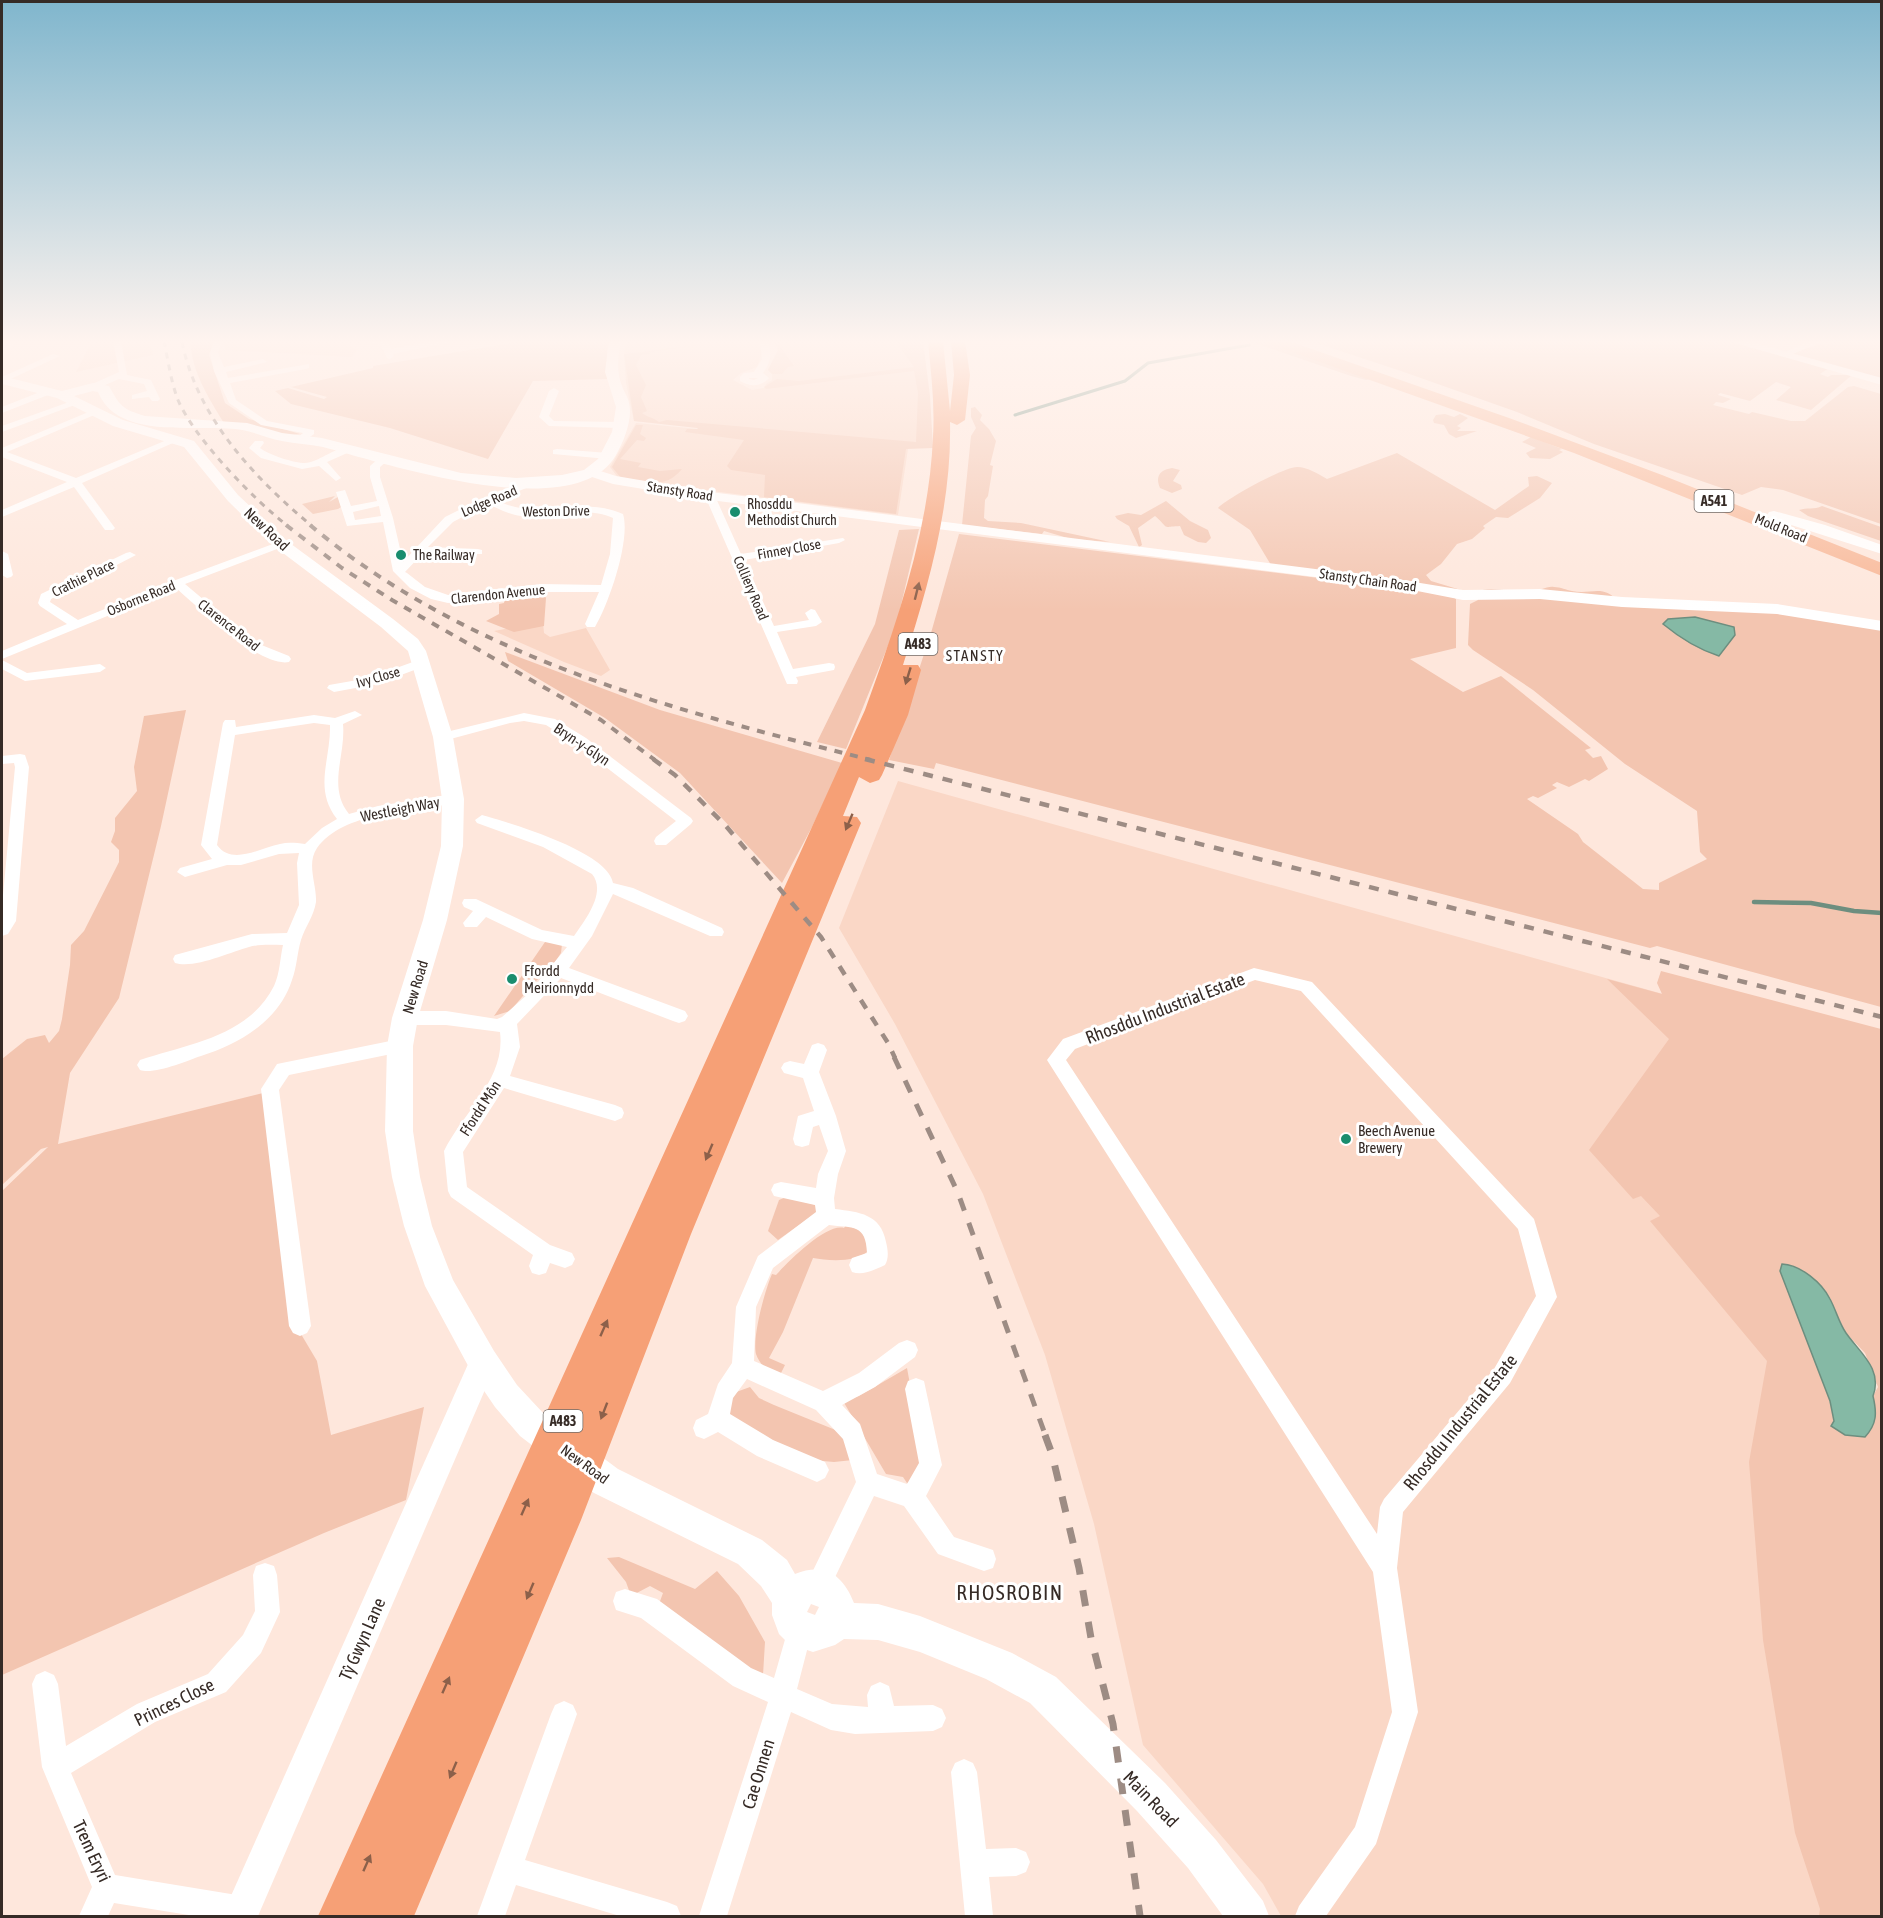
<svg xmlns="http://www.w3.org/2000/svg" width="1883" height="1918" font-family="'Asap Condensed',sans-serif">
	<rect width="100%" height="100%" fill="#fee7dc"/>
	<g fill="#fad7c6">
		<path d="M92,341H150L153,355L76,372Z"/>
		<path d="M225,341H363V342L348,344L357,350L352,357L225,350Z"/>
		<path d="M626,341H750L758,344L762,353L757,367L741,373L733,380L752,390L764,388L766,384L772,380V374L768,370L778,350L775,341H916L925,447L634,421L626,383L624,354Z"/>
		<path d="M636,423L908,449L898,515L619,479L610,467Z"/>
		<path d="M543,622L544,633L550,637L586,628L610,670L601,676L564,662L494,631Z"/>
		<path d="M898,781L1663,994L1756,1030L1833,1916H1281L1263,1884L1143,1745L1094,1524L1045,1355L983,1194L895,1024L839,928Z"/>
	</g>
	<g fill="#f3c5b0" fill-rule="evenodd">
		<path d="M190,341H214L209,355L225,403L249,419L300,434L290,435L224,423C208,397 192,372 190,341Z"/>
		<path d="M523,341H610L607,352L608,379L533,381L488,459L390,428L291,404L275,391L288,388L324,399L327,397L291,387L373,368V366Z"/>
		<path d="M895,341H923L930,396L933,448L906,449L896,514L764,497L765,475L731,470L727,466L744,440L685,432L687,429H698L697,428L634,421L624,354L699,345L650,352V354L641,355L636,365L646,385L641,397L647,411L642,413C648,418 653,417 659,422L667,420L916,442L918,393L914,371L766,389L764,387L777,379L799,381L914,367Z"/>
		<path d="M1249,341H1265L1374,379L1366,380L1351,376Z"/>
		<path d="M1310,341H1728L1829,368L1820,374L1828,377L1831,375H1852L1811,410L1776,400L1791,387L1776,382L1750,401L1720,393L1718,395L1731,399L1723,403L1716,402L1713,405L1749,414L1752,412L1791,421H1805L1848,387L1854,386L1881,394V524L1783,490L1761,487L1742,495L1594,444L1517,412L1401,371Z"/>
		<path d="M1834,341H1881V379L1788,354L1821,344L1826,346Z"/>
		<path d="M774,342H777L794,366L788,367L782,374H772L768,370L778,350Z"/>
		<path d="M975,407L982,415L980,420L989,429L996,441L990,465L993,466L988,496L985,500L984,518L988,521L1021,523L1110,542L1071,539L1044,531L1042,534L962,525L971,436L976,428L971,417V408Z"/>
		<path d="M1445,414L1454,417L1460,414L1468,418L1457,426L1461,428L1457,431H1477L1456,438L1449,434L1444,425L1434,423L1433,420L1436,415Z"/>
		<path d="M636,425H643L640,434L646,438L644,441L637,440L620,459L641,463L638,467L660,471L682,469C663,491 647,481 621,478L612,467Z"/>
		<path d="M1531,437L1562,449L1559,450L1563,452L1550,459L1530,458L1526,453L1536,448L1522,442Z"/>
		<path d="M1397,453L1495,510L1529,486L1528,477L1537,476L1552,483L1540,498L1508,518L1496,517L1483,526L1485,528L1472,539L1457,544L1441,564L1426,575L1431,581L1461,590L1271,565L1250,530L1218,508C1228,498 1284,467 1297,467C1308,467 1318,474 1327,479Z"/>
		<path d="M1172,468L1180,470L1173,481L1181,485L1182,489L1172,493L1160,488C1155,476 1160,470 1172,468Z"/>
		<path d="M335,496L329,502L338,497L341,507L338,509L313,514L302,504Z"/>
		<path d="M1166,501L1190,521L1208,530L1211,538L1206,543L1198,542L1184,535L1180,526C1160,527 1171,530 1155,516L1138,528L1142,545L1139,547L1129,526L1117,519L1115,516L1128,513L1141,515Z"/>
		<path d="M1822,506L1881,527V541L1808,516L1799,510C1807,507 1814,510 1822,506Z"/>
		<path d="M919,529L896,626L846,749L817,742L875,624L899,530Z"/>
		<path d="M959,534L1449,594L1456,599V648L1410,659L1463,692L1501,676L1591,748L1585,750L1593,758L1601,756L1608,769L1589,781L1585,779L1569,787L1557,782L1552,785L1557,788L1538,798L1533,796L1527,799L1578,834L1583,842L1643,889L1659,890V883L1707,859L1700,852L1697,811L1625,764L1533,690L1473,650L1468,645L1470,604L1478,600L1477,592C1493,584 1514,595 1532,592C1540,591 1546,586 1554,587C1561,587 1566,590 1572,591C1592,595 1604,583 1619,603L1771,612L1881,630V1007L1657,946L1650,948L936,763L934,769L889,760L931,633Z"/>
		<path d="M542,592L546,598L544,626L514,632L486,621L499,614V604L504,603L505,597Z"/>
		<path d="M505,652L660,710L842,763L813,825L782,883L680,773L605,718L508,661Z"/>
		<path d="M186,710L161,826L119,998L70,1073L58,1144L267,1092L298,1329L317,1361L331,1435L424,1407L406,1500L324,1533L2,1675V1191L48,1147L41,1149L2,1185V1059L27,1039L45,1035L49,1043L59,1031L62,1019L70,965L71,945L84,931L119,862V850L111,842L115,831V818L137,791L134,767L144,716Z"/>
		<path d="M545,942H558L562,944L561,953L553,965L535,982L510,1011L494,1016Z"/>
		<path d="M1661,971L1881,1029V1916H1819L1820,1909L1795,1833L1763,1640L1749,1462L1767,1361L1650,1221L1660,1216L1641,1196L1633,1199L1589,1150L1669,1039L1607,979L1662,994L1657,983ZM1790,1265L1819,1284L1829,1296L1845,1332L1865,1353L1878,1387L1873,1396C1877,1413 1877,1424 1864,1437L1834,1421L1830,1401L1814,1357Z"/>
		<path d="M786,1197L816,1205V1213L778,1240L768,1231L779,1200Z"/>
		<path d="M846,1225L867,1232L869,1250C857,1263 829,1261 813,1258L783,1332L769,1358L785,1365L778,1379C768,1372 760,1365 756,1354C752,1337 765,1290 772,1274L776,1275C788,1262 826,1223 844,1228Z"/>
		<path d="M907,1368L923,1455L914,1481L907,1483L903,1477L886,1474L843,1401L859,1396Z"/>
		<path d="M750,1387L759,1398L774,1405L838,1431L848,1441L853,1460L834,1462L812,1460L730,1419L728,1395Z"/>
		<path d="M619,1557L695,1589L717,1571L739,1596L765,1642L763,1675L730,1660L659,1604L663,1593L650,1586L631,1596L626,1582L607,1558Z"/>
	</g>
	<g fill="#85b9a5" stroke="#6d8e7f" stroke-width="1.5">
		<path d="M1695,617L1734,627L1735,635L1719,656C1697,649 1680,638 1663,624L1668,619Z"/>
		<path d="M1782,1264C1801,1265 1822,1283 1830,1299C1836,1310 1839,1323 1846,1333C1860,1353 1883,1369 1873,1396C1877,1413 1877,1424 1865,1437L1845,1435L1831,1426L1834,1421L1830,1401L1780,1271Z"/>
	</g>
	<g fill="none" stroke-linecap="round" stroke-linejoin="round">
		<path stroke="#6d8e7f" stroke-width="3" d="M1015,415L1125,381L1148,363L1249,345"/>
		<path stroke="#6d8e7f" stroke-width="4.5" d="M1754,902L1811,903L1854,911L1882,913"/>
		<g fill="#fff" fill-rule="evenodd">
			<path d="M2,341H8L14,345L2,351Z"/>
			<path d="M113,341H121L127,375L151,380L160,399L158,401H152L149,397L132,399V395L147,391L144,384L119,379L96,389H90V385L119,372Z"/>
			<path d="M214,341H222L218,353L224,367L263,359L267,362L226,372L228,378L309,364V368L306,369L230,383L236,400L267,421L314,430V434L304,441H298L296,439L303,433L261,425L229,403L214,371L210,353Z"/>
			<path d="M365,341H387L391,349L434,341H455L393,354L394,356L390,359L387,358L381,345Z"/>
			<path d="M760,341H768C772,354 771,362 763,373L769,378C761,387 750,387 740,381V377L744,373L754,372L762,359ZM758,378L754,380L749,379V378Z"/>
			<path d="M1810,341H1823L1786,357L1779,355Z"/>
			<path d="M53,354L60,356L2,383V377Z"/>
			<path d="M50,388L55,391L53,393L2,413V407Z"/>
			<path d="M554,388L559,391L549,416L554,421L620,422L625,425L620,428L549,426L539,417L549,391Z"/>
			<path d="M72,401L80,403L2,432V426Z"/>
			<path d="M91,411L99,413L7,452L76,478L174,437L182,439L82,483L115,528L113,530H105L74,487L2,517V510L67,482L2,457V448Z"/>
			<path d="M255,441H263L264,443L260,448C269,455 294,463 305,463C320,463 341,441 354,450L327,462L341,478L336,481L319,466L302,469L261,458L249,448Z"/>
			<path d="M557,449L608,453L613,456L608,459L553,454V450Z"/>
			<path d="M378,459L387,461L380,467V477L393,518L403,562L445,517L479,500L530,480L534,481V485L496,500C541,523 576,494 623,514C631,539 609,604 595,627H587L585,624L599,592H541L448,603L431,599L410,588L393,571L383,522L347,526L336,492L345,490L351,506L377,501L370,477V466ZM487,504C498,508 509,515 521,516C553,519 584,505 613,518L610,554L601,585L541,584L448,595L425,587L407,573L405,572L423,553L482,554V550L478,549L428,547L453,522ZM379,506L381,516L355,520L353,512Z"/>
			<path d="M710,493L715,496L741,554L843,538L845,540L839,543L744,560L774,626L809,620L805,613L811,609L815,610L822,622L816,626L777,632L793,669L829,663L834,664L835,667L834,670L796,677L798,681L797,684H787L705,496Z"/>
			<path d="M281,541L287,544L285,546L185,584L254,642L289,656L291,659L289,662C260,668 198,607 176,588L2,659V651L67,624L40,606L38,603L41,594L126,553L130,552L136,555L51,599L50,602L78,620L173,581Z"/>
			<path d="M2,551L8,554L13,575L11,577L7,578L2,575Z"/>
			<path d="M421,659L425,660L427,663L425,666L377,684L334,692L327,688L329,685L369,678Z"/>
			<path d="M2,660L27,673L100,664L106,668L100,672L25,681L2,669Z"/>
			<path d="M355,711L362,715L343,724C346,755 327,787 349,814L378,806L453,794L460,799L453,804C413,810 343,812 317,848C306,864 317,885 316,902C314,916 305,927 301,940C297,953 297,967 292,980C279,1021 239,1044 201,1056C186,1061 154,1075 140,1070L137,1065L140,1060C188,1044 248,1037 274,986C280,973 280,958 283,945C272,945 260,944 249,947C230,952 195,969 175,963L173,959L175,955L252,934L287,933L299,905L297,863L299,853L279,854L241,865H227L185,877L177,872L180,868L212,859L201,845L223,723L225,720H235L236,727L314,715L335,718ZM314,723L330,725C331,759 313,789 337,819L322,828L305,844C296,843 288,842 280,844C260,848 232,866 217,845L235,735Z"/>
			<path d="M524,713L555,719L586,738L691,818L693,821L691,824L666,845H656L654,841L656,837L676,821L576,744L546,725L524,721L510,723L443,741L436,737L438,734Z"/>
			<path d="M20,754L25,755L29,767L16,921L8,934L2,936V906L15,767L14,763L2,764V756Z"/>
			<path d="M482,815C510,823 609,852 613,883L633,888L722,928L724,932L722,936H710L613,894L592,936L569,968L685,1011L688,1016L685,1021L679,1023L673,1021L561,978L517,1024L520,1047L510,1076L615,1105L622,1108L624,1113L622,1118L615,1121L504,1088L463,1152L467,1187L550,1245L572,1253L575,1259L572,1265L565,1268L550,1263L546,1273L539,1275L532,1273L529,1266L533,1255L451,1197L448,1191L444,1151C463,1112 506,1079 500,1032L446,1025H405L399,1023L396,1018L399,1013L405,1011H446L497,1019L502,1017L529,993L567,947L532,939L486,917L477,927H465L463,923L473,911L464,907L462,903L464,899H476L542,930L574,936C585,920 607,892 592,874L543,847L477,823L475,820Z"/>
			<path d="M1254,968L1312,982L1534,1219L1557,1297L1510,1383L1403,1512L1397,1568L1418,1712L1376,1844L1326,1916H1295L1299,1906L1355,1827L1392,1712L1373,1572L1047,1060L1063,1039ZM1255,980L1301,991L1518,1229L1536,1296L1494,1369L1384,1499L1380,1507L1377,1534L1066,1060L1075,1049Z"/>
			<path d="M400,1039L406,1041L409,1046L406,1051L289,1075L279,1090L311,1326L307,1333L300,1336L293,1333L289,1326L261,1089L277,1064Z"/>
			<path d="M818,1043L824,1045L827,1050L819,1072L836,1116L846,1151L838,1174L834,1198L835,1209C859,1212 881,1214 886,1242C888,1250 889,1258 885,1265C874,1270 863,1276 852,1272L849,1265L852,1258L867,1253C866,1224 853,1228 829,1225L773,1268L756,1307L754,1361L823,1391L859,1373L899,1343L907,1340L915,1343L918,1350L915,1357L875,1387L842,1405L860,1424L877,1474L907,1484L919,1463L905,1389L908,1381L916,1378L924,1381L942,1465L926,1496L954,1537L993,1550L996,1559L993,1568L984,1571L938,1554L904,1506L874,1496L827,1594L818,1597L809,1594L806,1585L856,1482L843,1439L816,1410L747,1379L733,1398L730,1414L773,1440L825,1462L829,1470L825,1478L817,1482L757,1456L718,1432L704,1439L696,1436L693,1428L696,1420L708,1414L718,1384L732,1363L736,1307L758,1256L816,1212L815,1205L774,1196L771,1190L774,1184L781,1182L816,1188L818,1174L828,1151L819,1125L813,1127L809,1145L802,1147L795,1145L793,1139L798,1116L814,1111L803,1078L784,1073L781,1068L784,1063L790,1061L804,1064L812,1045Z"/>
			<path d="M265,1563L274,1566L277,1575L280,1612L261,1653L226,1692L155,1722L71,1773L115,1875L243,1896L253,1900L257,1910L255,1916H195L114,1903L108,1916H79L92,1887L42,1767L32,1684L36,1675L45,1671L54,1675L58,1684L66,1746L137,1704L208,1674L243,1635L255,1611L253,1575L256,1566Z"/>
			<path d="M625,1589L657,1599L751,1668L774,1678L790,1622L799,1618L808,1622L812,1631L797,1689L832,1704L868,1707L867,1695L871,1686L880,1682L889,1686L894,1706L933,1705L942,1709L946,1718L942,1727L933,1731L855,1734L831,1730L791,1712L727,1916H699L768,1702L733,1686L641,1618L616,1610L613,1601L616,1592Z"/>
			<path d="M564,1701L573,1705L577,1714L525,1860L667,1902L677,1906L681,1916H620L516,1885L505,1916H477L551,1714L555,1705Z"/>
			<path d="M964,1759L973,1763L977,1772L986,1849L1016,1848L1026,1852L1030,1862L1026,1872L1016,1876L989,1877L993,1916H965L951,1772L955,1763Z"/>
		</g>
		<g fill="#fff" fill-rule="evenodd">
			<path d="M1728,341H1747L1882,378V385Z"/>
			<path d="M591,468L616,476L710,492L1402,580L1463,590L1540,589L1622,597L1777,604L1882,621V631L1777,614L1622,607L1540,599L1463,600L1402,588L710,500L613,484L586,475L584,472L586,469Z"/>
			<path d="M1774,511L1825,525L1882,545V554L1769,518L1767,515L1769,512Z"/>
			<path d="M483,1349L493,1353L497,1362L258,1916H222L473,1353Z"/>
		</g>
		<path fill="#fff" fill-rule="evenodd" d="M609,341H621C618,356 616,372 622,386C624,392 628,397 629,403C633,419 624,441 616,455C576,527 384,463 323,447C309,444 296,444 282,441C270,439 259,434 247,431C204,421 119,444 98,392L93,391L74,396L123,420L194,441L238,495L287,541L393,619L418,639L426,651L453,737L464,799L463,846L447,920L418,1018L413,1046V1131L420,1177L432,1226L453,1280L494,1351L517,1385L544,1414L618,1469L762,1540L787,1560L795,1574C825,1562 843,1575 854,1603L878,1604L920,1616L1012,1653L1056,1677L1165,1783L1216,1840L1263,1901L1269,1916H1223L1188,1868L1137,1811L1030,1703L986,1679L920,1652L878,1640L844,1639L835,1645L813,1652L789,1644L779,1634L772,1615V1603L761,1586L738,1564L594,1493L520,1436L495,1407L472,1373L425,1286L404,1226L392,1177L385,1131L387,1046L392,1018L423,920L441,846L442,799L433,737L408,651L381,627L275,547L228,501L184,447L113,426L57,398L2,384V376L62,391L93,383L109,386C120,406 122,409 145,416L247,423L282,433L322,438L461,473L516,478L562,475L584,470L598,459L612,432L616,407L605,372ZM811,1604L819,1607L815,1615L807,1612Z"/>
		<path fill="#f8b898" fill-rule="evenodd" d="M1267,341H1289L1509,418L1662,475L1882,563V576L1574,453L1269,344Z"/>
		<path fill="#f6a076" fill-rule="evenodd" d="M928,341H943L950,411L954,375L951,341H965L970,375L965,420L957,425L950,422C952,505 928,587 903,665H918L921,670L908,715L882,775L879,780L870,783L859,777L843,816L857,817L861,823L691,1234L581,1520L414,1916H318L865,710C897,622 929,531 933,437C935,405 931,373 928,341Z"/>
		<g stroke="#9d8c84" stroke-width="3" stroke-dasharray="6 6" stroke-linecap="butt">
			<path d="M164,341C168,360 171,382 178,400C194,438 255,501 288,526"/>
			<path d="M182,342C197,417 254,478 312,526"/>
		</g>
		<g stroke="#9d8c84" stroke-width="4" stroke-dasharray="8 8" stroke-linecap="butt">
			<path d="M286,525L342,568L392,600L601,720L655,760"/>
			<path d="M310,525C470,659 674,710 871,760"/>
		</g>
		<g stroke="#9d8c84" stroke-width="4.5" stroke-dasharray="10 10" stroke-linecap="butt">
			<path d="M653,759L675,775L725,825L821,937L888,1043L895,1058"/>
			<path d="M865,759L1882,1017"/>
		</g>
		<path stroke="#9d8c84" stroke-width="5" stroke-dasharray="13 13" stroke-linecap="butt" d="M894,1057L958,1193L1046,1437"/>
		<path stroke="#9d8c84" stroke-width="7" stroke-dasharray="16 16" stroke-linecap="butt" d="M1045,1435L1052,1454L1079,1568L1091,1638L1113,1724L1140,1916"/>
	</g>
	<defs><path id="oneway-solid" d="M-6-.8H1V-3.2L6.5 0L1 3.2V.8H-6Z" transform="scale(1.5)"/></defs>
	<g fill="#8c604a">
		<use href="#oneway-solid" transform="translate(917 591) rotate(-76)"/>
		<use href="#oneway-solid" transform="translate(908 676) rotate(107)"/>
		<use href="#oneway-solid" transform="translate(849 822) rotate(113)"/>
		<use href="#oneway-solid" transform="translate(709 1152) rotate(113)"/>
		<use href="#oneway-solid" transform="translate(604 1328) rotate(-66)"/>
		<use href="#oneway-solid" transform="translate(604 1411) rotate(111)"/>
		<use href="#oneway-solid" transform="translate(525 1507) rotate(-66)"/>
		<use href="#oneway-solid" transform="translate(530 1591) rotate(113)"/>
		<use href="#oneway-solid" transform="translate(446 1685) rotate(-66)"/>
		<use href="#oneway-solid" transform="translate(453 1770) rotate(113)"/>
		<use href="#oneway-solid" transform="translate(367 1863) rotate(-66)"/>
	</g>
	<linearGradient id="sky" x2="0" y2="1"><stop stop-color="#80b6cd"/><stop offset="0.56" stop-color="#fff4ef"/><stop offset="1" stop-color="#fff4ef" stop-opacity="0"/></linearGradient>
	<rect width="1883" height="610" fill="url(#sky)"/>
	<g fill="#1a8d6e" stroke="#fff" stroke-width="2">
		<circle cx="735" cy="512" r="6"/>
		<circle cx="401" cy="555" r="6"/>
		<circle cx="512" cy="979" r="6"/>
		<circle cx="1346" cy="1139" r="6"/>
	</g>
	<g text-anchor="middle" dominant-baseline="central" stroke-width="6" stroke-linejoin="round" paint-order="stroke">
		<g font-size="14" fill="#362b26" stroke="#fff">
			<text transform="translate(680 491) rotate(9)">Stansty Road</text>
			<text transform="translate(489 501) rotate(-23)">Lodge Road</text>
			<text transform="translate(556 511) rotate(-1)">Weston Drive</text>
			<text transform="translate(1781 528) rotate(22)">Mold Road</text>
			<text transform="translate(789 549) rotate(-10)">Finney Close</text>
			<text transform="translate(83 578) rotate(-26)">Crathie Place</text>
			<text transform="translate(1368 580) rotate(8)">Stansty Chain Road</text>
			<text transform="translate(751 588) rotate(67)">Colliery Road</text>
			<text transform="translate(498 594) rotate(-6)">Clarendon Avenue</text>
			<text transform="translate(141 598) rotate(-22)">Osborne Road</text>
			<text transform="translate(229 625) rotate(38)">Clarence Road</text>
			<text transform="translate(378 677) rotate(-16)">Ivy Close</text>
		</g>
		<g fill="#fff" stroke="#726b67" stroke-width="1.5">
			<rect x="1694.5" y="490" width="39" height="22" rx="4.5"/>
			<rect x="898.5" y="633" width="39" height="22" rx="4.5"/>
			<rect x="543.5" y="1410" width="39" height="22" rx="4.5"/>
		</g>
		<g font-size="14" font-weight="bold" fill="#362b26">
			<text x="1714" y="501">A541</text>
			<text x="918" y="644">A483</text>
			<text x="563" y="1421">A483</text>
		</g>
		<g font-size="14" fill="#362b26" stroke="#fff" text-anchor="start">
			<text x="747" y="504">Rhosddu<tspan x="747" dy="16">Methodist Church</tspan></text>
			<text x="413" y="555">The Railway</text>
		</g>
		<g font-size="15" fill="#362b26" stroke="#fff">
			<text transform="translate(267 529) rotate(43)">New Road</text>
			<text transform="translate(582 744) rotate(34)">Bryn-y-Glyn</text>
			<text transform="translate(400 809) rotate(-11)">Westleigh Way</text>
			<text transform="translate(415 987) rotate(-73)">New Road</text>
			<text transform="translate(480 1108) rotate(-57)">Ffordd Môn</text>
			<text transform="translate(585 1464) rotate(36)">New Road</text>
		</g>
		<g font-size="15" letter-spacing="1.5" fill="#362b26" stroke="#fff">
			<text x="975" y="655">STANSTY</text>
		</g>
		<g font-size="15" fill="#362b26" stroke="#fff" text-anchor="start">
			<text x="524" y="970">Ffordd<tspan x="524" dy="17">Meirionnydd</tspan></text>
			<text x="1358" y="1130">Beech Avenue<tspan x="1358" dy="17">Brewery</tspan></text>
		</g>
		<g font-size="18" fill="#362b26" stroke="#fff">
			<text transform="translate(1165 1008) rotate(-21)">Rhosddu Industrial Estate</text>
			<text transform="translate(1460 1422) rotate(-51)">Rhosddu Industrial Estate</text>
			<text transform="translate(362 1639) rotate(-66)">Tŷ Gwyn Lane</text>
			<text transform="translate(174 1702) rotate(-26)">Princes Close</text>
			<text transform="translate(758 1774) rotate(-73)">Cae Onnen</text>
			<text transform="translate(1151 1799) rotate(46)">Main Road</text>
			<text transform="translate(92 1851) rotate(65)">Trem Eryri</text>
		</g>
		<g font-size="21" letter-spacing="1.5" fill="#362b26" stroke="#fff">
			<text x="1010" y="1592">RHOSROBIN</text>
		</g>
	</g>
	<rect width="1883" height="1918" fill="none" stroke="#362b26" stroke-width="6"/>
</svg>
